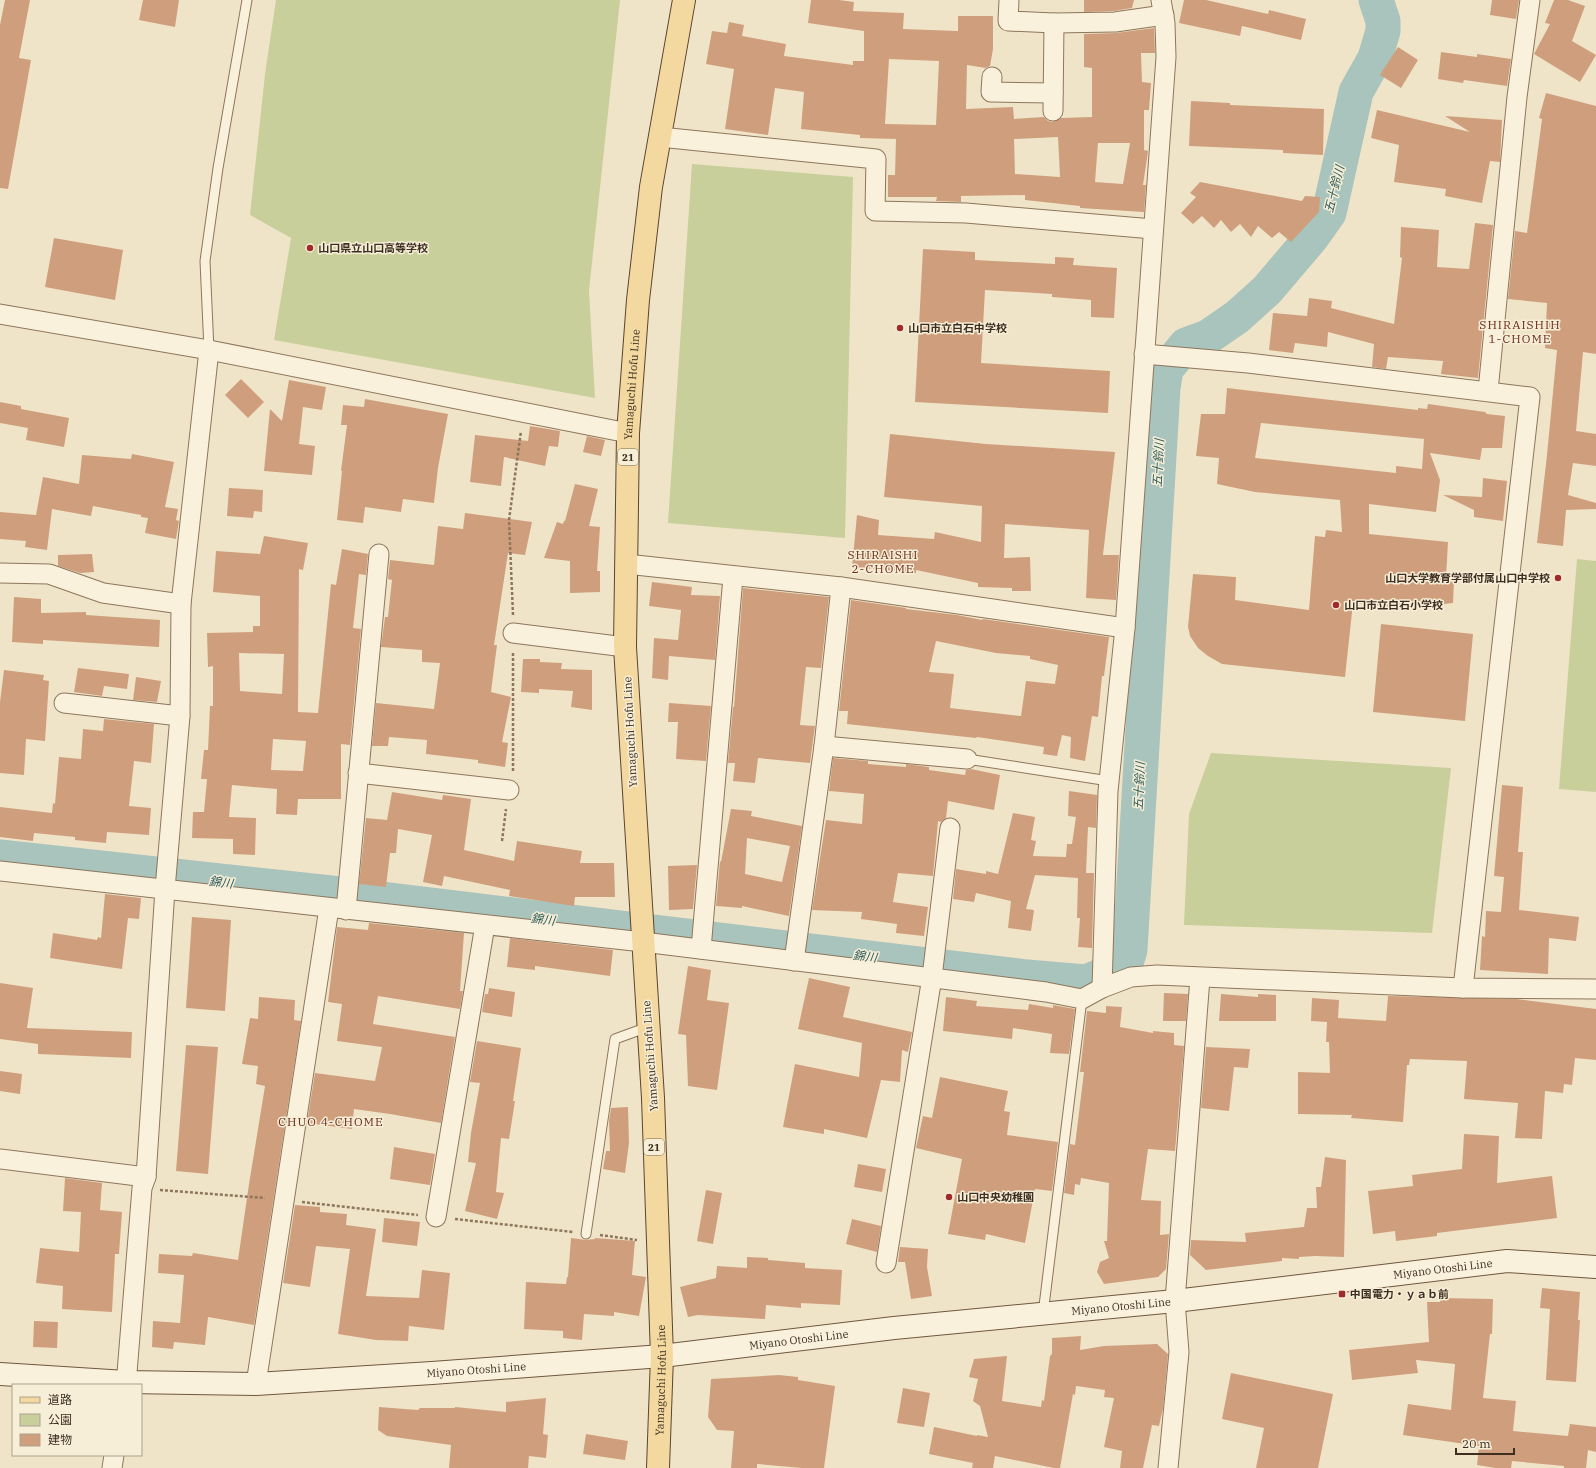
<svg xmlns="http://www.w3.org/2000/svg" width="1596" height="1468" font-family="'IBM Plex Serif','Noto Sans JP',serif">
	<rect width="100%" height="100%" fill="#f0e4c8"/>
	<g fill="#c9cf9b">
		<path d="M276,0H620L589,291L595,398L274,340L291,238L250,215L265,74Z"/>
		<path d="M692,164L853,177L845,538L668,523Z"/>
		<path d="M1577,559L1596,561V792L1559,789Z"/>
		<path d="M1211,753L1451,768L1432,933L1184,925L1189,814Z"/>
	</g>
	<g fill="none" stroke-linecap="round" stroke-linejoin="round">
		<path stroke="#a9c4bc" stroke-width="35" d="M0,857L331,893L1027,977L1086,982L1125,966L1130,950L1163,388L1166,369L1186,345L1208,337L1237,317L1267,290L1312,237L1329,213L1356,92L1375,58L1383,31V21L1376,0"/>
	</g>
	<g fill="#cf9f7d" fill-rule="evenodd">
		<path d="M5,0H30L19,58L31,60L8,189L0,188V25Z"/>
		<path d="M143,0H179L175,27L139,20Z"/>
		<path d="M811,0H839L854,2L853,11L904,13L903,29L958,31V16H993V49L990,66L986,68L967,65L966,109L1013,107L1014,119L1044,117L1048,121L1052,122L1061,118L1092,117V68L1084,67V34L1116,33L1154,28L1155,53H1141L1142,82L1151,83L1149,110H1144V150L1148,151L1143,185H1146L1144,212L1080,208V206L1025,200V195L961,196V202L936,201L937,197H888V175H895L896,139L860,138V135L801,129L804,92L775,88L768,135L725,129L734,69L706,64L712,31L727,33L729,22L744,25L742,36L786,44L784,56L853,65V61H864V31L808,23ZM889,59L939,61L936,125L885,124ZM1058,137L1060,177L1015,174L1014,139ZM1098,143H1130L1123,184L1095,182Z"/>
		<path d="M1084,0H1134L1132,8L1114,11L1084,12Z"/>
		<path d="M1184,0H1206L1268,14L1269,10L1306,19L1301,40L1242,26L1240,36L1179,23Z"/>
		<path d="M1492,0H1519L1516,19L1490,15Z"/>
		<path d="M1554,0H1568L1585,6L1572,41L1596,55L1580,82L1534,54L1550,24L1545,23Z"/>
		<path d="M1398,47L1418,60L1401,88L1380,75Z"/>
		<path d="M1441,52L1477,57V54L1511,59L1507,86L1464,80L1463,83L1438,79Z"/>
		<path d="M1546,93L1596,106V354L1583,352L1576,431L1596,434V466L1573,463L1568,495L1596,503V509L1566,510L1563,546L1537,543L1547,455L1557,350L1545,348L1547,303L1508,299L1515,231L1527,233L1542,119L1539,118Z"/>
		<path d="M1191,101L1230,103V105L1324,109L1323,155L1283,153V150L1189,146Z"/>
		<path d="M1377,110L1470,132L1445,116L1502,120L1500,162L1490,161L1482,203L1445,196L1446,189L1394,182L1399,145L1371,138Z"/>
		<path d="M1200,182L1302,201L1305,196L1320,197L1319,212L1291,242L1279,232L1272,238L1258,226L1251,237L1240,224L1231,232L1221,220L1214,228L1202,216L1193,224L1181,213L1196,197L1190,193Z"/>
		<path d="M1475,223L1493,225L1478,378L1441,374L1443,361L1388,357L1386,369L1372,367L1374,344L1328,332L1327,347L1295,343L1293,353L1269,350L1273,313L1307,316L1309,298L1332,301L1331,308L1394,324L1402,258L1400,257L1401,227L1439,230L1437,267L1469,269Z"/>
		<path d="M54,238L123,250L115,300L45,287Z"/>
		<path d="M923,249L975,252V260L1055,264V257L1074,258L1073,265L1117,268L1114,318L1091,317V300L1052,297V294L985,290L981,363L1110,371L1108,413L915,402Z"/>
		<path d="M241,379L264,402L248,418L225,395Z"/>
		<path d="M289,380L326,387L322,410L303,407L299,444L315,446L312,475L264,471L270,409L282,421Z"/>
		<path d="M1227,388L1418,410V408L1427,409L1428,404L1485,412L1487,414L1505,416L1502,448H1482L1480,460L1430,453L1440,480L1436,512L1369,504V534L1448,542L1446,578L1454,579L1453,603L1383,611V606L1353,603L1345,677L1222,664L1208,656L1198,648L1190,636L1188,627L1193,574L1236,577L1235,600L1309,610L1315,536L1325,537L1326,530L1342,532L1340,500L1255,492L1217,484L1219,458L1196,456L1201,414H1225ZM1261,423L1424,439L1422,469L1396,466V473L1255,458Z"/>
		<path d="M365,399L448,414L438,468L434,503L403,499L401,512L365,507L363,523L337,520L342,471H341L347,425H341L343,405L364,407Z"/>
		<path d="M0,402L21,406V409L69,418L64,447L26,440L28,428L0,423Z"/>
		<path d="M530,426L560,431L558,447L549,446L545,466L504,457L501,486L470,482L475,435L528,441Z"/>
		<path d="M890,434L986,444L1115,452L1103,555H1119L1116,600L1086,598L1089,530L1005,524L1004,558L1030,557L1031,591H1012V588L978,587V583L916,570V573L852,567L857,515L879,520L878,535L934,539L935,532L981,542L982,506L884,497Z"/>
		<path d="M587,436L605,440L601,456L583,452Z"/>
		<path d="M132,454L174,462L165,507L178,509L176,520L179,521L176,539L145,533L148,518L141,517V515L93,506L91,516L52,509L47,550L25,547L26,541L0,539V512L36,515L43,477L79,484L82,455L131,459Z"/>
		<path d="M1483,478L1507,481L1503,521L1474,517V510L1443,495L1482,497Z"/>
		<path d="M575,484L598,489L589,526L600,527L597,571H600V592L570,593V561L544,558L557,522L563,524L564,521H565Z"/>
		<path d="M229,488L263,490L262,512L254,511L253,518L227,516Z"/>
		<path d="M465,513L532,522L525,555L508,553L494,645H497L491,692L511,697L502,742L508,743L505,767L478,763V760L426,754L427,740L389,737L388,746H372L376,703L434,709L440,663L422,662V650L381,647L385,617H388L392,580L388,579L390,560L434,565L438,526L463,529Z"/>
		<path d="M264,536L308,543L303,570L299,569L298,712L318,713L331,584L336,585L342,549L368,554L366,575L359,574L353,628L361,629L350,745L341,744V799H298L297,815L276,814L277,789L232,785L229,817L256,818L255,855L233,854V839L192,838L193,812H204L207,779H201L204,750H208L210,706H213V666L208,667L207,633L253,632V626H260V596L213,592L216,551L260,554ZM239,653L284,654L282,694L240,691ZM273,739L306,741L303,771L271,770Z"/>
		<path d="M92,554L94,572L80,573L58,566V555Z"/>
		<path d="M652,582L692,587L691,595L720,596L715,660L669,656L668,680L652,678L654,638L678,640L681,610L649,606Z"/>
		<path d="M743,588L829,597L821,668L806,667L800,725L815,726L810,763L758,758L755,783L733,781L735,763H728L733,707H734Z"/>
		<path d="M14,597L41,599V613L86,612V615L160,620L159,647L43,640V644L12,642Z"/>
		<path d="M851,600L906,608V609L957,615L982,620L983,619L1109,637L1104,676H1102L1098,717L1092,716L1085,761L1070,758L1071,737L1062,735L1057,756L1043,754L1044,747L977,737L976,738L847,724L848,711H839ZM936,641L996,653L1030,656V659L1058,665L1055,684L1026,681L1021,716L950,708L954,674L929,672Z"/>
		<path d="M1381,624L1473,634L1465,721L1373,712Z"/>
		<path d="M523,659H540V662L562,663L561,669L592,670V710L571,707L573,691L539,689V693L521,692Z"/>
		<path d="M78,668L129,674L127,689L104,686L102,696L74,692Z"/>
		<path d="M4,670L44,675L43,680L49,681L45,741L26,739L24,775L0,773V702Z"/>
		<path d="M136,677L161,681L157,702L133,700Z"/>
		<path d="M669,703L711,706L706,761L676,759L678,722H668Z"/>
		<path d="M104,719L154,724L151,763L134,761L129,806L151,808L149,835L107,832L106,843L75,840V837L34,833L33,841L0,837V807L52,813L53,803L55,804L59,757L81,759L83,729L103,731Z"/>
		<path d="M833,758L868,761V764L906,767V764L929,767V770L965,775L966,770L971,769L1000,775L994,810L948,801L946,818L941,822L938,821L933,876L898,873L893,902L928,907L924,936L896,933L897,924L861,919L862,912L812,910L826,820L862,824L864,794L829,791Z"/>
		<path d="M1502,785L1523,787L1518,852H1523L1519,910L1579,917L1576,941L1549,938L1548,974L1480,970L1482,936L1485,937L1486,911L1501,912L1504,877L1494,876Z"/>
		<path d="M1069,791L1097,795L1096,828L1088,827L1086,873H1094L1092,948L1078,947L1080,918H1077L1078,878L1035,875L1026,909L1034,910L1031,931L1008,928L1011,901L976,893L974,902L953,899L956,869L986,874V871L998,874L1013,813L1035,817L1031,840L1036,841L1033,856L1066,857L1067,844H1072L1076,817L1068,816Z"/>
		<path d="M392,792L442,800L443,795L471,799L464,850L514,861L517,841L582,851L580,863H614L615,897H575L574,906L509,896L510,890L444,876L442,886L423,882L432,835L398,829L396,853H390L386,887L359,884L366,818L387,820Z"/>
		<path d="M731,809L752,811L751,816L802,826L789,916L742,906V908L716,906L720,861L721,862ZM747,838L790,846L782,882L745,874Z"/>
		<path d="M697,865L693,909L669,910L668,866Z"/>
		<path d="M105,894L141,898L139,919L128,918L122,969L50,958L53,933L97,940L98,937L101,938Z"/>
		<path d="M192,917L231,920L225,1011L186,1008Z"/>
		<path d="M369,923L464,933L460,991H463L460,1009L378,996L373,1024L455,1037L441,1123L390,1114L354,1109L352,1129L307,1123L315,1073L375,1081L382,1047L337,1041L342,1004L328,1002L337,927L368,930Z"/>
		<path d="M510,938L613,950L610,976L535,966V970L507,967Z"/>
		<path d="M688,966L711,970L707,1000L729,1003L717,1090L688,1086L686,1035L678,1034Z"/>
		<path d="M809,978L850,987L843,1017L912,1032L908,1052L902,1050L900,1082L881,1080L867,1138L824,1129V1134L783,1127L795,1064L859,1077L862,1043L798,1029Z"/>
		<path d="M0,983L33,988L27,1028L132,1032L131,1058L38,1054V1044L0,1039Z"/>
		<path d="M489,988L515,992L512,1017L482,1012L485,994H488Z"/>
		<path d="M1164,993L1188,994L1186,1021H1163Z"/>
		<path d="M1221,994L1258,997V994L1276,995V1021H1219Z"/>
		<path d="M1388,996L1517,999L1596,1009V1060L1575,1058L1572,1085L1564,1084L1563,1093L1545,1091L1542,1139L1515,1138L1518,1103L1464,1099L1467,1061L1410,1059L1409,1065H1407L1403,1122L1351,1118L1352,1115L1298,1114V1072L1330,1073L1329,1042H1326L1327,1022L1311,1021L1312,998L1339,1000L1338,1018L1386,1021Z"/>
		<path d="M259,997L295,1000L294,1020L301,1021L254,1325L208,1317L205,1345L174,1342L173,1349L152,1347L153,1321L180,1323L184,1275L158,1273L159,1254L192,1256L193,1253L238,1260L249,1184L265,1086L256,1084L258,1066L242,1064L250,1018L258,1019Z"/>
		<path d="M946,997L977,1001L976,1006L1028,1010L1029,1004L1053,1008V1005L1075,1009L1069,1054L1050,1053L1052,1034L1013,1028L1012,1039L943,1031Z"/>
		<path d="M1106,1006L1122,1007L1120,1027L1153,1033V1031L1174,1033V1045L1184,1046L1175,1151L1148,1149L1141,1200L1161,1201L1160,1235L1169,1234L1166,1269L1158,1277L1104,1284L1097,1272L1100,1262L1109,1258L1104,1241H1107L1109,1183L1081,1178L1080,1185L1075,1184L1074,1195L1064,1193L1070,1144L1075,1145L1084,1072H1080L1087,1011L1106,1013Z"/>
		<path d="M477,1041L521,1048L513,1101H515L509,1139L501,1138L496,1192L504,1193L497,1219L465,1211L476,1163L468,1162L471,1133L480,1083L470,1082Z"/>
		<path d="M186,1045L218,1047L208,1174L176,1171Z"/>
		<path d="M1206,1047L1250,1049L1248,1068L1234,1067L1229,1111L1201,1108Z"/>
		<path d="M0,1071L22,1074L20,1094L0,1091Z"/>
		<path d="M940,1077L1008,1091L1004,1111L1010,1112L1007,1135L1058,1142L1052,1191L1035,1189L1025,1243L986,1234L985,1240L948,1234L962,1159L916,1148L923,1116L932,1118Z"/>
		<path d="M628,1107L629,1143L625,1173L603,1169L606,1151H610L609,1121L611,1108Z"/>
		<path d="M1464,1134L1499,1136L1497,1183L1552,1176L1557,1218L1437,1233V1236L1396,1241L1395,1231L1373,1234L1368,1191L1413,1186L1412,1175L1462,1169Z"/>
		<path d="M394,1147L435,1154L430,1185L390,1179Z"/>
		<path d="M1325,1157L1346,1160L1344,1257L1315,1256L1299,1257V1259L1282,1258V1261L1206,1270L1190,1255L1191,1240L1246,1242L1245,1233L1304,1227L1307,1208H1317L1316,1187H1321Z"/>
		<path d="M858,1164L886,1169L882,1192L854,1187Z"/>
		<path d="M65,1178L102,1183L100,1210L122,1212L119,1254H115L112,1312L62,1309L63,1286L36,1283L40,1248L79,1252L81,1212L63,1211Z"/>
		<path d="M706,1190L722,1193L713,1244L697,1241Z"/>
		<path d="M295,1205L320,1207V1212L347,1214L346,1225L376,1229L366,1296L419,1298L422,1270L450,1273L444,1330L409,1326L408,1341L376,1340L338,1334L350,1249L316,1246L310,1287L283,1283Z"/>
		<path d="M384,1218L420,1222L417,1246L382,1242Z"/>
		<path d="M852,1219L881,1226L877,1252L846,1244Z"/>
		<path d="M571,1238L586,1240L595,1239V1238L635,1241L632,1275L646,1277L639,1316L614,1312V1316L584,1314L582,1340L563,1338V1331L524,1329L526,1282L566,1284L567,1277H568Z"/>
		<path d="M900,1247L928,1249L927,1267L932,1296L911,1299L905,1262H898Z"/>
		<path d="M747,1257L768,1258V1260L805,1263V1268L842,1270L840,1305L801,1303V1308L766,1305L765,1319L698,1315L688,1317L680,1287L716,1278L717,1266L747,1268Z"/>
		<path d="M1542,1288L1580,1292L1578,1320H1580L1576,1382L1546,1380L1550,1309L1540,1308Z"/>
		<path d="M1440,1298L1493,1299L1492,1334H1490L1483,1398L1516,1401L1513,1431L1568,1436L1570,1424L1596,1427V1452L1588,1450L1586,1468H1564V1466L1512,1461L1511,1468H1495L1477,1465L1479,1446L1403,1435L1408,1404L1451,1410L1455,1364L1416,1360L1418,1373L1352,1380L1349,1350L1429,1342L1427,1302H1440Z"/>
		<path d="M34,1321L58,1322L57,1348L33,1347Z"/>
		<path d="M1081,1336L1080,1350L1104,1346L1157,1344L1168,1354L1163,1408L1159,1426L1152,1425L1143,1468H1120L1122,1451L1104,1447L1114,1398L1104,1397L1105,1390L1076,1386L1075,1395L1073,1394L1060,1468H1054L995,1456L993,1468H972L973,1463L929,1454L934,1427L977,1436V1435L988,1437L980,1406L973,1401L978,1379L969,1377L974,1359L1007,1356L1002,1401L1041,1407L1042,1400L1044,1401L1050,1356L1052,1354V1338Z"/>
		<path d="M1231,1373L1333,1394L1318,1468H1256L1264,1428L1222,1419Z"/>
		<path d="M779,1375L798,1377V1380L835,1386L824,1468H802L757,1464V1468H731L734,1431L717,1430L708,1417L711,1379Z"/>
		<path d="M903,1388L930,1393L924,1427L897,1423Z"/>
		<path d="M546,1398L543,1434L548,1435L546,1458L529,1456L528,1468H449L451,1445L387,1436L378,1430L379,1407L418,1410L420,1408H455V1407L506,1412V1402Z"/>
		<path d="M586,1434L628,1441L625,1460L583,1454Z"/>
	</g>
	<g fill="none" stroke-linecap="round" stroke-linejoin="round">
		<g stroke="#8d765c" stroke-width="11">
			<g id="service">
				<path d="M209,350L205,261L218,168L247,0"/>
				<path d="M967,759L1109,781"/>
				<path d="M586,1234L615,1039L648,1027"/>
				<path d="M1043,1314L1082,999"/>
			</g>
		</g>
		<g stroke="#8d765c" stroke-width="21">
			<g id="minor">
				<path d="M1009,0L1008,21L1054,23L1115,22L1164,15"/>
				<path d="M992,77L991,92L1053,93"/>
				<path d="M1053,111L1054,23"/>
				<path d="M660,137L876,159L875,211L966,213L1153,229"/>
				<path d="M0,314L209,350L628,433"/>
				<path d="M1144,354L1248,363L1530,397L1463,988"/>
				<path d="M1488,391L1517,97L1530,0"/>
				<path d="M626,564L841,587L1125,628"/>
				<path d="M0,573L49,574L103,593L181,604"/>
				<path d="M513,633L625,647"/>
				<path d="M64,703L180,716"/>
				<path d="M824,746L967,759"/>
				<path d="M358,773L509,790"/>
				<path d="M0,871L643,942L1046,992L1082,999L1102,988L1131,977L1157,975L1463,988L1596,989"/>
				<path d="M346,910L379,554"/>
				<path d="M701,949L733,577"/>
				<path d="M794,961L824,746L841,587"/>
				<path d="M1102,988L1108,791L1125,628L1166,57L1165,23L1161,0"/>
				<path d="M0,1159L146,1177"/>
				<path d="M436,1217L485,925"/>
				<path d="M886,1263L932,977L950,828"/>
				<path d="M256,1384L329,908"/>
				<path d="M126,1385L142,1188L146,1177L165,889L180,716L181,604L209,350"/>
				<path d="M112,1468L114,1455"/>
				<path d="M1168,1468L1179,1352L1175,1301L1200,978"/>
			</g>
		</g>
		<g stroke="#6f573f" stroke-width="24">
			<g id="secondary">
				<path id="s1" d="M0,1374L126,1382L256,1384L432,1373L662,1356L894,1328L1175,1301L1507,1261L1596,1267"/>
			</g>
		</g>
		<g stroke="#5b4430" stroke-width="24">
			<g id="primary">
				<path id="s2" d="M658,1468L662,1356L653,1098L625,647L628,433L638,300L651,187L684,0"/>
			</g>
		</g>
		<g stroke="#8d765c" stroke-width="2.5" stroke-dasharray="3 2" stroke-linecap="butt">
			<path d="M513,615L509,520L521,431"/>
			<path d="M513,771V652"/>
			<path d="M502,841L506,809"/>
			<path d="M160,1190L265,1198"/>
			<path d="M302,1202L418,1215"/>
			<path d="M455,1219L573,1232"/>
			<path d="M600,1235L637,1240"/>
		</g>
		<use href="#service" stroke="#faf1dc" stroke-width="9"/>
		<use href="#minor" stroke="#faf1dc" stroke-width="19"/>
		<use href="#secondary" stroke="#faf1dc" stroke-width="22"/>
		<use href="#primary" stroke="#f3d9a0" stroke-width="22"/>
	</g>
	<g fill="#9e2a2b" stroke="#f7eed8" stroke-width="1.5">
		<circle cx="310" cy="248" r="4"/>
		<circle cx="900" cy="328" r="4"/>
		<circle cx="1558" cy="578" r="4"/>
		<circle cx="1336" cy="605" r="4"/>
		<circle cx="949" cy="1197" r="4"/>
		<rect x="1338" y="1290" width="8" height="8" rx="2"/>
	</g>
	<g text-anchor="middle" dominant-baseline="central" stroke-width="3" stroke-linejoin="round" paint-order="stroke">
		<g fill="#f7eed8" stroke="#756857" stroke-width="1">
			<rect x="618" y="449" width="20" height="16" rx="3"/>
			<rect x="644" y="1139" width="20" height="16" rx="3"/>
		</g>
		<g font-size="10" font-weight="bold" fill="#3d2e20">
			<text x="628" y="457">21</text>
			<text x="654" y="1147">21</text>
		</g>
		<g font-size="11" font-weight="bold" fill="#3d2e20" stroke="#f7eed8" text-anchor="start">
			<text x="318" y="248">山口県立山口高等学校</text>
			<text x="908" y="328">山口市立白石中学校</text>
			<text x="1550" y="578" text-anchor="end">山口大学教育学部付属山口中学校</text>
			<text x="1344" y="605">山口市立白石小学校</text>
			<text x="957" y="1197">山口中央幼稚園</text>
			<text x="1350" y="1294">中国電力・ｙａｂ前</text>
		</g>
		<g font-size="11" fill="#3d2e20" stroke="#f7eed8">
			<text stroke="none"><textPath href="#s2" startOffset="1085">Yamaguchi Hofu Line</textPath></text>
			<text transform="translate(630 732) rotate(-93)">Yamaguchi Hofu Line</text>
			<text transform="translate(650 1056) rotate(-94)">Yamaguchi Hofu Line</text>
			<text stroke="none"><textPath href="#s1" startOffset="1449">Miyano Otoshi Line</textPath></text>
			<text stroke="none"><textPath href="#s1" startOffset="1125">Miyano Otoshi Line</textPath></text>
			<text stroke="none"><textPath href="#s1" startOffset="801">Miyano Otoshi Line</textPath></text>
			<text stroke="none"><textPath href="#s1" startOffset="477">Miyano Otoshi Line</textPath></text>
			<text stroke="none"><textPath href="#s2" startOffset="88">Yamaguchi Hofu Line</textPath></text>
		</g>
		<g font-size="12" font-style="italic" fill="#2f5d5a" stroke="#f7eed8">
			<text transform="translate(1334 189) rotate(-76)">五十鈴川</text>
			<text transform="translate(1158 463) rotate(-87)">五十鈴川</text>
			<text transform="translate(1139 786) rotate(-87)">五十鈴川</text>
			<text transform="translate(221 882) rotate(7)">錦川</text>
			<text transform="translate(543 919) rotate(7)">錦川</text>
			<text transform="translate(865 956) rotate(7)">錦川</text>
		</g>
		<g font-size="12" letter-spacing="1" fill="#6b2e1e" stroke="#f7eed8">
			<text x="1520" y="324">SHIRAISHIH<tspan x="1520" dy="14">1-CHOME</tspan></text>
			<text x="883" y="554">SHIRAISHI<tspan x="883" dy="14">2-CHOME</tspan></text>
			<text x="331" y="1121">CHUO 4-CHOME</text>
		</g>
	</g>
	<rect x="12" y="1384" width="130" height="72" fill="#f7eed8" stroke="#ada18e"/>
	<rect x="20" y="1397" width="20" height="6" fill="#f3d9a0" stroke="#ada18e"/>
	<text x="48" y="1404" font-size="12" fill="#3d2e20">道路</text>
	<rect x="20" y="1414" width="20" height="12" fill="#c9cf9b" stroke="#ada18e"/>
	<text x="48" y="1424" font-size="12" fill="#3d2e20">公園</text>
	<rect x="20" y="1434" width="20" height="12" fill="#cf9f7d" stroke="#ada18e"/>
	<text x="48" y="1444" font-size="12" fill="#3d2e20">建物</text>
	<path d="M1456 1448v6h58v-6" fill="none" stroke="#3d2e20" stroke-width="2"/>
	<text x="1462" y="1448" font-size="12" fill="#3d2e20" stroke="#f7eed8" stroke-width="3" paint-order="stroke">20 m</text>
</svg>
